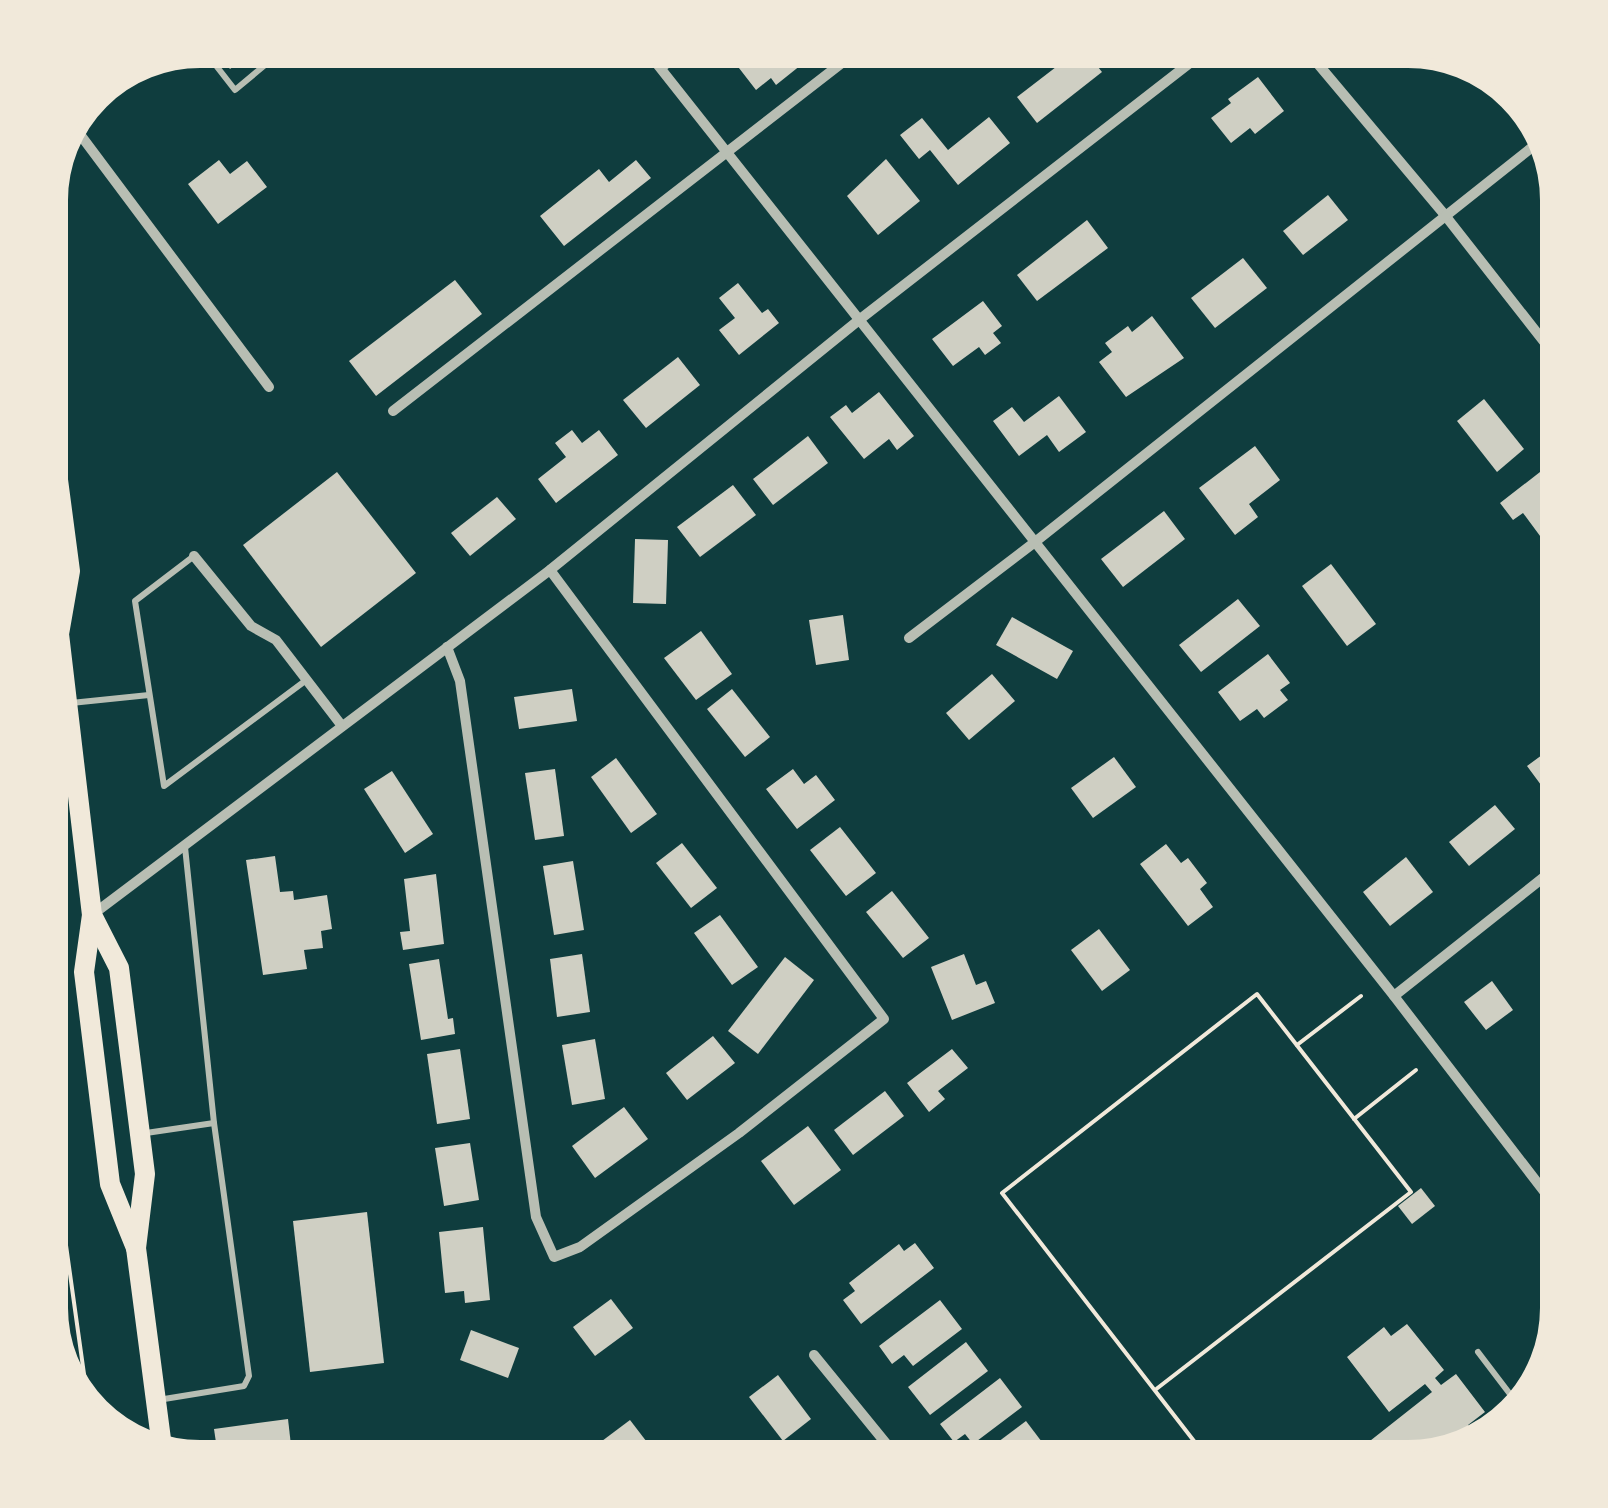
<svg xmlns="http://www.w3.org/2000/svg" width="1608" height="1508" font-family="Cabin,sans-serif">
	<rect width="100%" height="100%" fill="#0f3d3e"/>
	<g fill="#cfcfc3">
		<path d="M211,45H261L230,69Z"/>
		<path d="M749,45H826L776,85L771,78L756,90L732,59Z"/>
		<path d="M1082,47L1102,72L1037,123L1017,97Z"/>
		<path d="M1258,77L1284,111L1255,134L1250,128L1231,143L1211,118L1231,103L1228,99Z"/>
		<path d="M989,117L1010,143L958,185L930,150L919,159L900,135L922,118L948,150Z"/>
		<path d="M886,159L920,201L878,235L847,196Z"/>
		<path d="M219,160L230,174L247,161L267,187L218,224L188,184Z"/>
		<path d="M636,160L651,178L564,246L540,216L599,169L609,182Z"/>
		<path d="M1328,195L1348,220L1303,255L1283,231Z"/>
		<path d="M1087,220L1108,248L1037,301L1017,275Z"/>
		<path d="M1243,258L1267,288L1215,328L1191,298Z"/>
		<path d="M455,280L482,314L376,396L349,361Z"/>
		<path d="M738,283L762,313L768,309L779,323L739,355L719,330L735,318L719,298Z"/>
		<path d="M983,301L1002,326L993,333L1001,343L985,355L979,347L953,366L932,339Z"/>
		<path d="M1152,316L1184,358L1126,397L1099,362L1112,352L1105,343L1128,326L1132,332Z"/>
		<path d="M678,357L700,385L646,428L623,400Z"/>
		<path d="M879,392L914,436L897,450L889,439L864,459L830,417L846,405L852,413Z"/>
		<path d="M1059,396L1086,432L1059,452L1047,435L1019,456L993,421L1012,407L1024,422Z"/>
		<path d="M1484,399L1524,449L1497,472L1457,421Z"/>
		<path d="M572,430L582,443L599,430L618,455L556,503L538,479L566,457L555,443Z"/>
		<path d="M808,436L828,463L773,505L753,479Z"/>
		<path d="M1255,446L1280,480L1249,504L1258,517L1235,535L1199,488Z"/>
		<path d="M337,472L416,573L321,647L243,545Z"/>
		<path d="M1540,472L1563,501V525L1543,540L1523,513L1513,520L1500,503Z"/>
		<path d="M733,485L756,515L700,557L677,527Z"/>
		<path d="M497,497L516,519L470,556L451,533Z"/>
		<path d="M1164,511L1185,539L1123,587L1101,559Z"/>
		<path d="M635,539L668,540L666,604L633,603Z"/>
		<path d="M1331,564L1376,624L1347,646L1302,586Z"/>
		<path d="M1238,599L1260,626L1201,672L1179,645Z"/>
		<path d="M843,615L849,660L816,665L809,620Z"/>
		<path d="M1012,617L1073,651L1057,679L996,645Z"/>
		<path d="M701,631L732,674L696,700L664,658Z"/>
		<path d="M1268,654L1290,683L1280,690L1288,700L1264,718L1257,709L1240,721L1218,692Z"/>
		<path d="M992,674L1015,701L969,740L946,713Z"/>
		<path d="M572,689L577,721L519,729L514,697Z"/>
		<path d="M732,689L770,737L745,757L707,709Z"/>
		<path d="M1557,744L1563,751V790L1552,776L1541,785L1527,766Z"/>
		<path d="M1114,757L1136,787L1093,818L1071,788Z"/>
		<path d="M616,758L657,814L631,833L591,777Z"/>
		<path d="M555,769L564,836L535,840L525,773Z"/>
		<path d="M793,769L804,784L816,775L835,800L797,829L766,789Z"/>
		<path d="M392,771L433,834L405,853L364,789Z"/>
		<path d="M1495,805L1515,829L1469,866L1449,842Z"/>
		<path d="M840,827L876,873L846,896L810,850Z"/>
		<path d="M682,843L717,888L691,908L656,863Z"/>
		<path d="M1166,844L1181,863L1188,858L1207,883L1200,889L1213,907L1188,926L1140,864Z"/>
		<path d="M275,856L280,892L293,891L294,900L327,895L332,929L321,931L323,948L304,950L307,969L263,975L246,860Z"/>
		<path d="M1406,857L1433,892L1390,926L1363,892Z"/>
		<path d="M573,861L584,930L554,935L543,866Z"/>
		<path d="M436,874L444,944L403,950L400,932L410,931L404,879Z"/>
		<path d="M892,891L929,938L903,958L866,912Z"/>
		<path d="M720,915L758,967L732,985L694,933Z"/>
		<path d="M1563,927V967L1543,942Z"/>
		<path d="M1099,929L1130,970L1102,991L1071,950Z"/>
		<path d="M582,954L590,1012L557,1017L550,959Z"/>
		<path d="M964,954L976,985L986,981L995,1003L952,1020L931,967Z"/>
		<path d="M785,957L814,980L758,1054L728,1031Z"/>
		<path d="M439,959L448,1019L453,1018L455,1034L421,1040L409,964Z"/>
		<path d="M1492,981L1513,1010L1486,1030L1464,1002Z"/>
		<path d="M713,1036L735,1063L687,1100L666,1073Z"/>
		<path d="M595,1039L605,1099L572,1105L562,1045Z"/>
		<path d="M460,1049L470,1119L437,1124L427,1054Z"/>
		<path d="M952,1049L968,1068L938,1091L945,1099L929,1112L907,1083Z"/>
		<path d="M1563,1086V1128L1543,1102Z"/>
		<path d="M885,1091L904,1116L853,1155L834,1130Z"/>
		<path d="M624,1107L648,1139L595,1178L572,1146Z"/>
		<path d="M808,1126L841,1170L794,1205L761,1161Z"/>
		<path d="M470,1143L479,1200L444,1206L435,1148Z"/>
		<path d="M1421,1188L1435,1206L1412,1224L1398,1206Z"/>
		<path d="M367,1212L384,1363L310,1372L293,1221Z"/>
		<path d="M483,1227L490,1300L465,1303L464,1291L445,1293L439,1232Z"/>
		<path d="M915,1243L934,1268L861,1324L843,1300L855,1291L849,1283L899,1244L904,1251Z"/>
		<path d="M611,1299L633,1328L595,1356L573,1327Z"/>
		<path d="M940,1300L962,1329L913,1366L904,1355L892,1364L879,1346Z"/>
		<path d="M1407,1324L1444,1370L1435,1378L1441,1385L1456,1374L1485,1412L1468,1425L1477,1436L1417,1463H1342L1432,1392L1425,1384L1389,1412L1347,1357L1384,1327L1391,1336Z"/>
		<path d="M471,1330L519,1348L508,1378L460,1360Z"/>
		<path d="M966,1342L988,1371L930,1415L908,1387Z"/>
		<path d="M778,1375L811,1419L783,1441L749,1397Z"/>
		<path d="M1000,1378L1022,1407L973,1444L965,1434L954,1442L940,1424Z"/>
		<path d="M288,1419L293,1463H219L214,1429Z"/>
		<path d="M630,1420L663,1463H613L598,1444Z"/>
		<path d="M1026,1421L1048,1450L1031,1463H970Z"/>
	</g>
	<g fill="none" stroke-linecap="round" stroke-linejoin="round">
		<g stroke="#f1e9da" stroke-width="4">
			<path d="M1297,1045L1361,996"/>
			<path d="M45,1095L90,1417"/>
			<path d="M1354,1119L1416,1070"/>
			<path d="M1155,1390L1411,1192L1257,994L1002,1193L1211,1463"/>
		</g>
		<g stroke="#b8beb3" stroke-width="6">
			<path d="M200,45L235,90L289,45"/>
			<path d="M661,70L694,45"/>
			<path d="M194,556L135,601L164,786L305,681"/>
			<path d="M71,703L149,695"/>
			<path d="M146,1133L214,1123"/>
			<path d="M1478,1352L1516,1402L1527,1394"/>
			<path d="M158,1400L244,1386L249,1376L214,1123L185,847"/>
		</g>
		<g stroke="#b8beb3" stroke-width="10">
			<path d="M642,45L1394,996L1563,1216"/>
			<path d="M1302,45L1444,214L1563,366"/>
			<path d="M76,129L269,387"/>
			<path d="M393,411L865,45"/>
			<path d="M194,556L251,626L276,640L342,726"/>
			<path d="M909,638L1035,542L1540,141"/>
			<path d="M447,647L460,681L536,1217L554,1257L580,1247L739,1133L884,1019L550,570"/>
			<path d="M92,915L550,570L859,320L1213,45"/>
			<path d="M1394,996L1563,862"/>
			<path d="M814,1355L902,1463"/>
		</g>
		<g stroke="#f1e9da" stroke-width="20">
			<path d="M45,381L70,571L59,634L92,915L84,972L110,1184L136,1248"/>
			<path d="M45,606L59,634"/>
			<path d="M92,915L119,968L145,1174L136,1248L162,1447"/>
		</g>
	</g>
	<path d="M0 0H1608V1508H0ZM200 62H1408A138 138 0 0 1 1546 200V1308A138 138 0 0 1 1408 1446H200A138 138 0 0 1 62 1308V200A138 138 0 0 1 200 62Z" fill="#f1e9da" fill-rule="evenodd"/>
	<path fill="none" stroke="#f1e9da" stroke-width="12" d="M200 62H1408A138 138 0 0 1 1546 200V1308A138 138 0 0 1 1408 1446H200A138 138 0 0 1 62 1308V200A138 138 0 0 1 200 62Z"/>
</svg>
